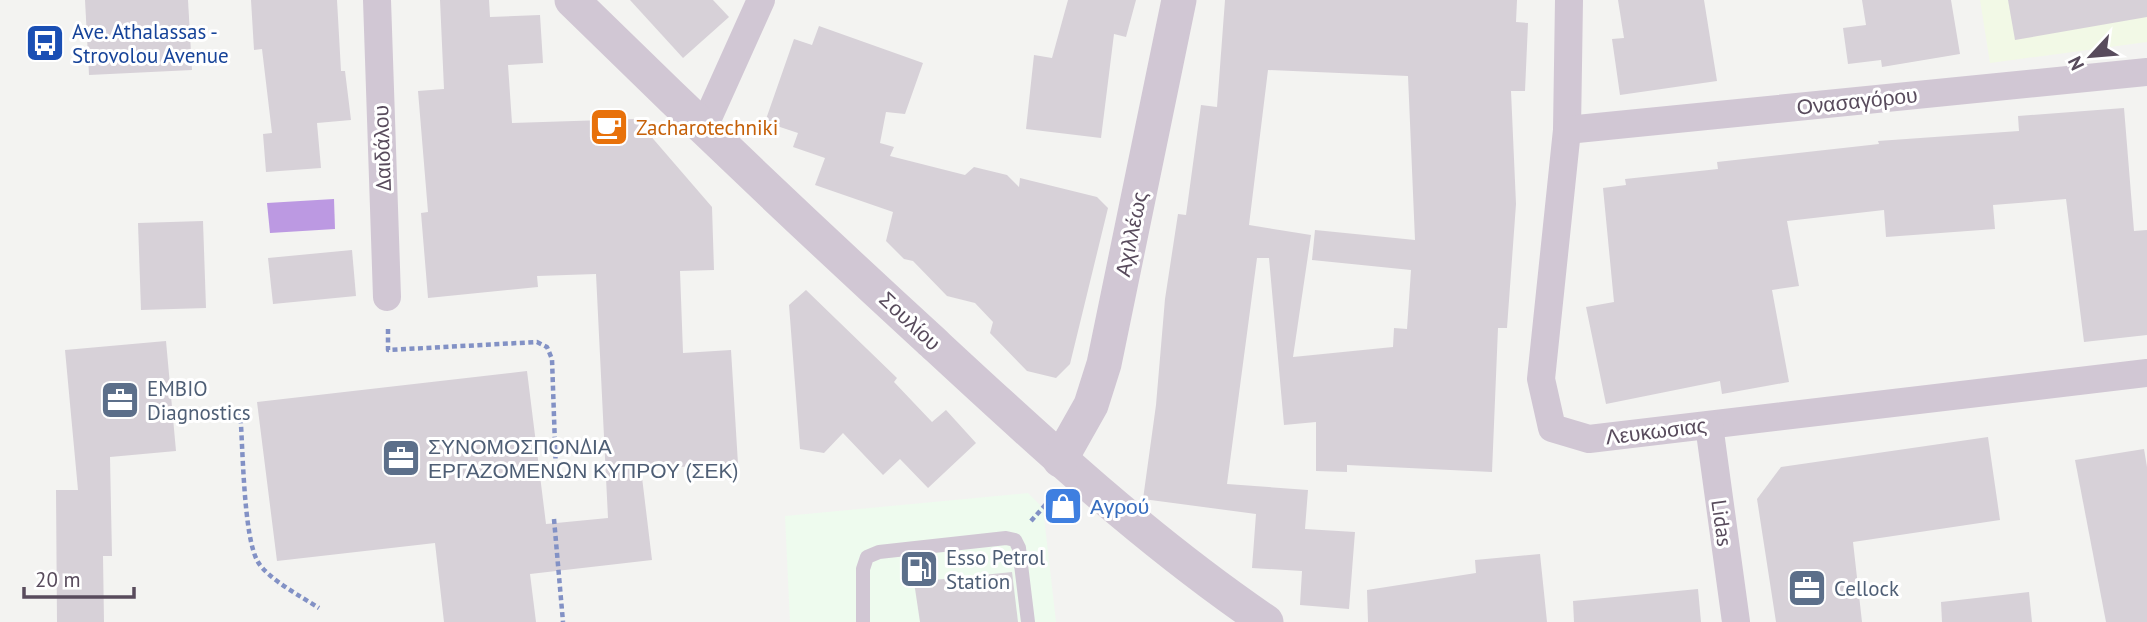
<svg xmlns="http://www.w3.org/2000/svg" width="2147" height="622" font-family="'PT Sans',sans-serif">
	<rect width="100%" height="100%" fill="#f3f3f1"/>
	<path fill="#eefbee" d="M1028,493L1043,508L1056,622H790L785,516Z"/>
	<path fill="#f2f9e6" d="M1980,0H2147V42L1990,63Z"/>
	<path fill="#bc99e2" d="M334,199L335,229L270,233L267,203Z"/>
	<g fill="#d7d1d8" fill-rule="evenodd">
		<path d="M85,0H188L192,70L89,75Z"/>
		<path d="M251,0H337L341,71H345L351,120L317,123L321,168L266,172L263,134L272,133L262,49L254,50Z"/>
		<path d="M440,0H489L490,17L540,15L543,63L508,65L512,123L636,119L712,207L714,270L680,271L683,353L731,350L738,464L641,469L652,560L530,574L536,622H444L435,543L277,561L257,402L527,371L546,524L608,518L596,274L537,276L538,287L428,298L421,213L428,212L418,91L444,89Z"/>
		<path d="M630,0H713L729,17L683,58Z"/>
		<path d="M1068,0H1136L1126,37L1114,34L1101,138L1026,129L1034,55L1052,58Z"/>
		<path d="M1225,0H1517L1516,22L1528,23L1525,91H1511L1516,204L1507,328H1498L1492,472L1347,465V472L1316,471V422L1284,425L1269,258H1257L1227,484L1308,490L1305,529L1355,532L1349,609L1300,605L1302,571L1252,568L1256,514L1143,499L1156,405L1165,299L1178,214L1186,215L1201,105L1217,107ZM1268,70L1408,76L1415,240L1315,230L1312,260L1411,270L1407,329L1394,328L1393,347L1293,357L1311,235L1249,225Z"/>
		<path d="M1618,0H1704L1717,81L1620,95L1612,39L1624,38Z"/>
		<path d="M1862,0H1951L1960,54L1882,67L1881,60L1848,64L1843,28L1866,25Z"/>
		<path d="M2008,0H2147V17L2015,40Z"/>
		<path d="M819,26L923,63L905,114L886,112L880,143L894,147L890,156L965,175L974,167L1007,175L1019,187L1020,178L1097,197L1108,208L1070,364L1056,378L1027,371L990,333L993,322L975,303L947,296L913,261L904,259L886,241L893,212L815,185L825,158L793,147L798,133L765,122L794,39L812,45Z"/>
		<path d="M2124,108L2134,231L2147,230V335L2084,342L2066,199L1993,205L1995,229L1886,237L1884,210L1787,221L1799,286L1772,290L1789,382L1722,394L1720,381L1606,404L1586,307L1614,302L1603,188L1626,185L1625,179L1718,169L1717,162L1879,144L1878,141L2019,131L2018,116Z"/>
		<path d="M203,221L206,308L141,310L138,223Z"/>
		<path d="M352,250L356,296L273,304L268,258Z"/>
		<path d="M806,290L897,378L894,382L932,422L946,410L976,443L928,488L900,459L883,475L843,433L824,453L800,449L789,305Z"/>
		<path d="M166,341L176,451L110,457L112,556H103L104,622H57L56,490H78L65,350Z"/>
		<path d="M1988,437L2000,520L1853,542L1862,622H1776L1757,499L1781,467Z"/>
		<path d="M2144,449L2147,467V622H2106L2075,460Z"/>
		<path d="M1540,554L1547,622H1368L1367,590L1476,573L1475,560Z"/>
		<path d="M1012,572L1018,622H920L914,582Z"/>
		<path d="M1698,589L1701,622H1574L1573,601Z"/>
		<path d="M2029,592L2032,622H1942L1941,602Z"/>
	</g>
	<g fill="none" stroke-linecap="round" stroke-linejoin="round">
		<g stroke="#8291c5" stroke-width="4.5" stroke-dasharray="5 3.5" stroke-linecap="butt">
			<path d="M388,329V350L537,342L547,347L552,359L556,474"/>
			<path d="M240,410C243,444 243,537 258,562C268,579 302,597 319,608"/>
			<path d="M554,519L563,622"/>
			<path d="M1031,521L1048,502L1047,494"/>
		</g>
		<path stroke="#d1c7d4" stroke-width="14" d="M863,622V569L867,557L879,552L1006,538L1015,540L1019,548L1028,622"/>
		<g stroke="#d1c7d4" stroke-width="28">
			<path d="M377,0L387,297"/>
			<path d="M1569,0L1567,130L1541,379L1552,428L1589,439L2147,373"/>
			<path d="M703,129L761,0"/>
			<path d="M1567,130L2147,72"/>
			<path d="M1709,425L1736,622"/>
		</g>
		<g stroke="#d1c7d4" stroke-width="35">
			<path d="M572,0C689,115 808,228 929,339C1037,439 1144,539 1266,622"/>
			<path d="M1060,460L1091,405L1104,364L1179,0"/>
		</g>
	</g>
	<defs>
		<g id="bus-square" transform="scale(2.0125)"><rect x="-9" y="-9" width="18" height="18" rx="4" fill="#1a4fb4" stroke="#fff"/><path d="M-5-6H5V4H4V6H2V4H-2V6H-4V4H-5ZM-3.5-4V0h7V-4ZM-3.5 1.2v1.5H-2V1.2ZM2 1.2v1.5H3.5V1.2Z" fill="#fff"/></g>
		<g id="cafe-square" transform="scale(2.0125)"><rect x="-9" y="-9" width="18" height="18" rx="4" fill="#e8710a" stroke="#fff"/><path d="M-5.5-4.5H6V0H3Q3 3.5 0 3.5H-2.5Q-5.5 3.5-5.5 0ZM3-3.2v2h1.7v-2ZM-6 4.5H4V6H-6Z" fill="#fff"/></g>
		<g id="office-square" transform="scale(2.0125)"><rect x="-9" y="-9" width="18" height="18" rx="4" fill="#5c6f8a" stroke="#fff"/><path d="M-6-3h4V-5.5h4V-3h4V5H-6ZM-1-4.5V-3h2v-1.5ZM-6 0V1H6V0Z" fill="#fff"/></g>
		<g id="shop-square" transform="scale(2.0125)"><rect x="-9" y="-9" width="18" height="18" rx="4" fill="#3f7fe0" stroke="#fff"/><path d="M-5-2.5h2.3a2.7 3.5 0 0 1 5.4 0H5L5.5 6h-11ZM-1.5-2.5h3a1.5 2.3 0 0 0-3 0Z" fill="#fff"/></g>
		<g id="fuel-square" transform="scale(2.0125)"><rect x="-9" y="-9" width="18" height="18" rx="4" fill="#5c6f8a" stroke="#fff"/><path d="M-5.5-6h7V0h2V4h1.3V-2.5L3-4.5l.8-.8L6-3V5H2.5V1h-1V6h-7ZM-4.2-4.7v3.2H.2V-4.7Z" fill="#fff"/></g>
	</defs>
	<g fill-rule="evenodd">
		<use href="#bus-square" x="45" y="43"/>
		<use href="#cafe-square" x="609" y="127"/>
		<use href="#office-square" x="120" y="400"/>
		<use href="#office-square" x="401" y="458"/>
		<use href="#shop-square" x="1063" y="506"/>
		<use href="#fuel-square" x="919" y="569"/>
		<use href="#office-square" x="1807" y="588"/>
	</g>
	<g text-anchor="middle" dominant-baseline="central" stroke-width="6" stroke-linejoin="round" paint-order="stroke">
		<g font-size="21" fill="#164399" stroke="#fff" text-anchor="start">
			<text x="72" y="31">Ave. Athalassas -<tspan x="72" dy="24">Strovolou Avenue</tspan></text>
		</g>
		<g font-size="21" fill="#584b5c" stroke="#fff">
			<text transform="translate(1857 101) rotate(-6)">Ονασαγόρου</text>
			<text transform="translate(382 148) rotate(-92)">Δαιδάλου</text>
			<text transform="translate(1131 234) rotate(-78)">Αχιλλέως</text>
			<text transform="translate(910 321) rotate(43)">Σουλίου</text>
			<text transform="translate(1656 431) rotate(-7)">Λευκωσιας</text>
			<text transform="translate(1722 523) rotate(82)">Lidas</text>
		</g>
		<g font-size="21" fill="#c56008" stroke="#fff" text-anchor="start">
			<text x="636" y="127">Zacharotechniki</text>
		</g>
		<g font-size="21" fill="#4e5e75" stroke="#fff" text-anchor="start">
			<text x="147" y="388">EMBIO<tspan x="147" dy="24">Diagnostics</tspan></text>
			<text x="428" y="446">ΣΥΝΟΜΟΣΠΟΝΔΙΑ<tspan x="428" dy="24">ΕΡΓΑΖΟΜΕΝΩΝ ΚΥΠΡΟΥ (ΣΕΚ)</tspan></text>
			<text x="946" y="557">Esso Petrol<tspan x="946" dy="24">Station</tspan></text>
			<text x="1834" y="588">Cellock</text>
		</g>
		<g font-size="21" fill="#366cbe" stroke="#fff" text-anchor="start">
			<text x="1090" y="506">Αγρού</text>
		</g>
	</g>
	<g transform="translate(2091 56) rotate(244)" stroke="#ffffff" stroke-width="5" paint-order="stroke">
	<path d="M0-5L12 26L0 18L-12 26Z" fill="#584b5c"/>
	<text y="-10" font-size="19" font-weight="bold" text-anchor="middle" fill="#584b5c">N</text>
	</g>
	<path d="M24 587v10h110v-10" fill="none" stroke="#584b5c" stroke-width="3.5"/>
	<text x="35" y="587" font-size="21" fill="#584b5c" stroke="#ffffff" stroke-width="5" paint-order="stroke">20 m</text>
</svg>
